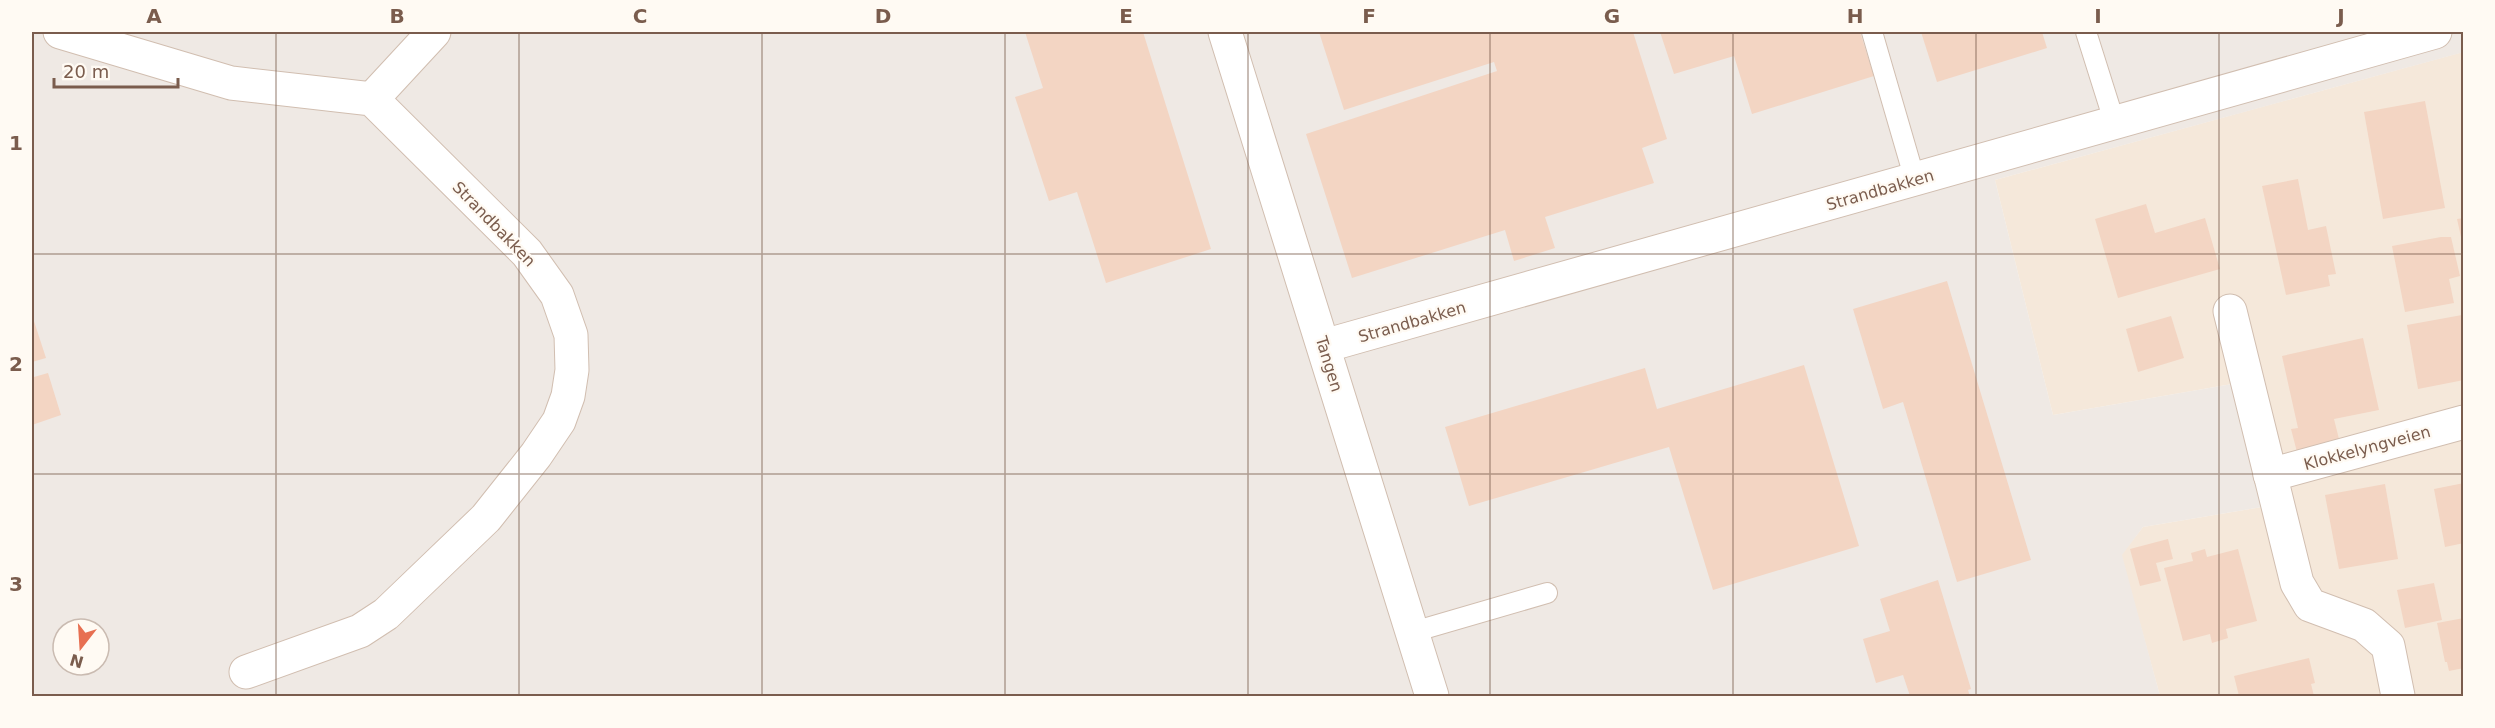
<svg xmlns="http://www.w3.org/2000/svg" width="2495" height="728" font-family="'DejaVu Sans',sans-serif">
	<rect width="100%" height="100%" fill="#fdf6ec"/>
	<path fill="#f5e8da" d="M2463,52V696H2160L2121,555L2143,527L2268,506L2238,383L2053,415L1995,180Z"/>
	<path fill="#efe9e4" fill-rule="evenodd" d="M32,32H2463L2464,52L1995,180L2053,415L2238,383L2268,506L2143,527L2122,555L2160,696H32ZM63,629H99V665H63Z"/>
	<g fill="#f3d5c3">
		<path d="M1025,32H1143L1211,249L1106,283L1077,192L1049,201L1015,97L1043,88Z"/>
		<path d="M1319,32H1633L1667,139L1642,148L1654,183L1545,217L1555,248L1514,261L1505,230L1352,278L1306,134L1497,71L1494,62L1344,110Z"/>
		<path d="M1660,32H1860L1874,76L1752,114L1734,56L1674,74Z"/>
		<path d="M1921,32H2042L2047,48L1937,82Z"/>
		<path d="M2425,101L2445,208L2383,219L2364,112Z"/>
		<path d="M2298,179L2308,230L2326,226L2336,274L2328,275L2330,286L2286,295L2262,186Z"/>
		<path d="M2146,204L2155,233L2205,218L2220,269L2118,298L2095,219Z"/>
		<path d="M2464,218V246H2463L2457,219Z"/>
		<path d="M2441,237H2451L2460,276L2449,279L2454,303L2405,312L2392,246Z"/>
		<path d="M1947,281L2031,560L1957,582L1903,402L1883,409L1853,309Z"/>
		<path d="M32,315L46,358L32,362Z"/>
		<path d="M2462,315L2464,380L2418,389L2407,325Z"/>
		<path d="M2171,316L2184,358L2138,372L2126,329Z"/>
		<path d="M2363,338L2379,410L2334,419L2340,443L2297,452L2291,429L2298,428L2282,356Z"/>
		<path d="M1804,365L1859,546L1713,590L1669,447L1469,506L1445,427L1645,368L1657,409Z"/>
		<path d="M32,371L34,377L48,373L61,415L32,425Z"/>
		<path d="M2464,483V543L2445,547L2434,489Z"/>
		<path d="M2385,484L2398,559L2339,569L2325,495Z"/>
		<path d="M2168,539L2173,559L2156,563L2161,581L2140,586L2130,549Z"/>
		<path d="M2205,549L2207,557L2238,549L2257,621L2226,629L2228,638L2212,643L2210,634L2183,641L2164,568L2193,561L2191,553Z"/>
		<path d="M1938,580L1971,689L1968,690L1970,696H1910L1903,675L1876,683L1863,639L1890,631L1880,599Z"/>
		<path d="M2434,583L2442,620L2405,628L2397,590Z"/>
		<path d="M2464,618V668L2449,671L2447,662H2445L2437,623Z"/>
		<path d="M2309,658L2315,683L2311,684L2314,696H2239L2234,676Z"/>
	</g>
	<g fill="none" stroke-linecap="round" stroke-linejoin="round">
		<g stroke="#d1beb0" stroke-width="22">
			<g id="service">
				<path d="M1872,32L1915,180"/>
				<path d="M2086,32L2115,124"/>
				<path d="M1413,632L1547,593"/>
			</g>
		</g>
		<g stroke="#d1beb0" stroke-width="35">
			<g id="minor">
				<path d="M60,32L231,83L372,99L527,253L557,295L571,335L572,370L568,396L559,421L536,455L486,518L386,614L360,631L246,672"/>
				<path d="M1225,32L1432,696"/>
				<path d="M372,99L434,32"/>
				<path d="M2230,311L2297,583L2310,605L2364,625L2388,646L2398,696"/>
				<path d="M1324,346L2435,32"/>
				<path d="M2270,475L2464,422"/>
			</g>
		</g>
		<use href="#service" stroke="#fff" stroke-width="20"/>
		<use href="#minor" stroke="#fff" stroke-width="33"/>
	</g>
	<path fill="none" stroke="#7a5c4d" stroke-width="1.5" stroke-opacity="0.55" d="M276,32V696M519,32V696M762,32V696M1005,32V696M1248,32V696M1490,32V696M1733,32V696M1976,32V696M2219,32V696M32,254H2464M32,474H2464"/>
	<g text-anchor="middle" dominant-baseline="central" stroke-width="4.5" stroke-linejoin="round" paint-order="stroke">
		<g font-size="16" fill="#7a5c4d" stroke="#fffaf3">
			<text transform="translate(1880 190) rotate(-16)">Strandbakken</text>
			<text transform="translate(494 224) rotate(46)">Strandbakken</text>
			<text transform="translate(1412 322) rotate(-16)">Strandbakken</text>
			<text transform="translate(1329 364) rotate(73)">Tangen</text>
			<text transform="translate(2367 448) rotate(-15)">Klokkelyngveien</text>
		</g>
	</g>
	<rect width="2495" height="728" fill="none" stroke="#fffaf3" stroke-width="66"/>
	<g transform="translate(81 647) rotate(197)"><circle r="28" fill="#fffaf3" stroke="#cabbb1" stroke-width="1.5"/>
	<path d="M0-4.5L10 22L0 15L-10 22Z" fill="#e76f51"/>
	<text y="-9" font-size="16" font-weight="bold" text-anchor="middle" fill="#7a5c4d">N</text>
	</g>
	<path d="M54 78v9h124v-9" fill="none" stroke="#7a5c4d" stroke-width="3"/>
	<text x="63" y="78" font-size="18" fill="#7a5c4d" stroke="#fffaf3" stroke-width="4.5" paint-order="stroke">20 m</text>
	<rect x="33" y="33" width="2429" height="662" fill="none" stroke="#7a5c4d" stroke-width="2"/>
	<g font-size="20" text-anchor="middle" font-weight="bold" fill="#7a5c4d">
		<text x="154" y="23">A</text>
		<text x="397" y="23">B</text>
		<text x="640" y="23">C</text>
		<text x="883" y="23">D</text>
		<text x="1126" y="23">E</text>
		<text x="1369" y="23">F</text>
		<text x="1612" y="23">G</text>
		<text x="1855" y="23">H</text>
		<text x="2098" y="23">I</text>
		<text x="2341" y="23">J</text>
		<text x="16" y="150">1</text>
		<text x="16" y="371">2</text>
		<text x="16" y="591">3</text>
	</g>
</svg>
